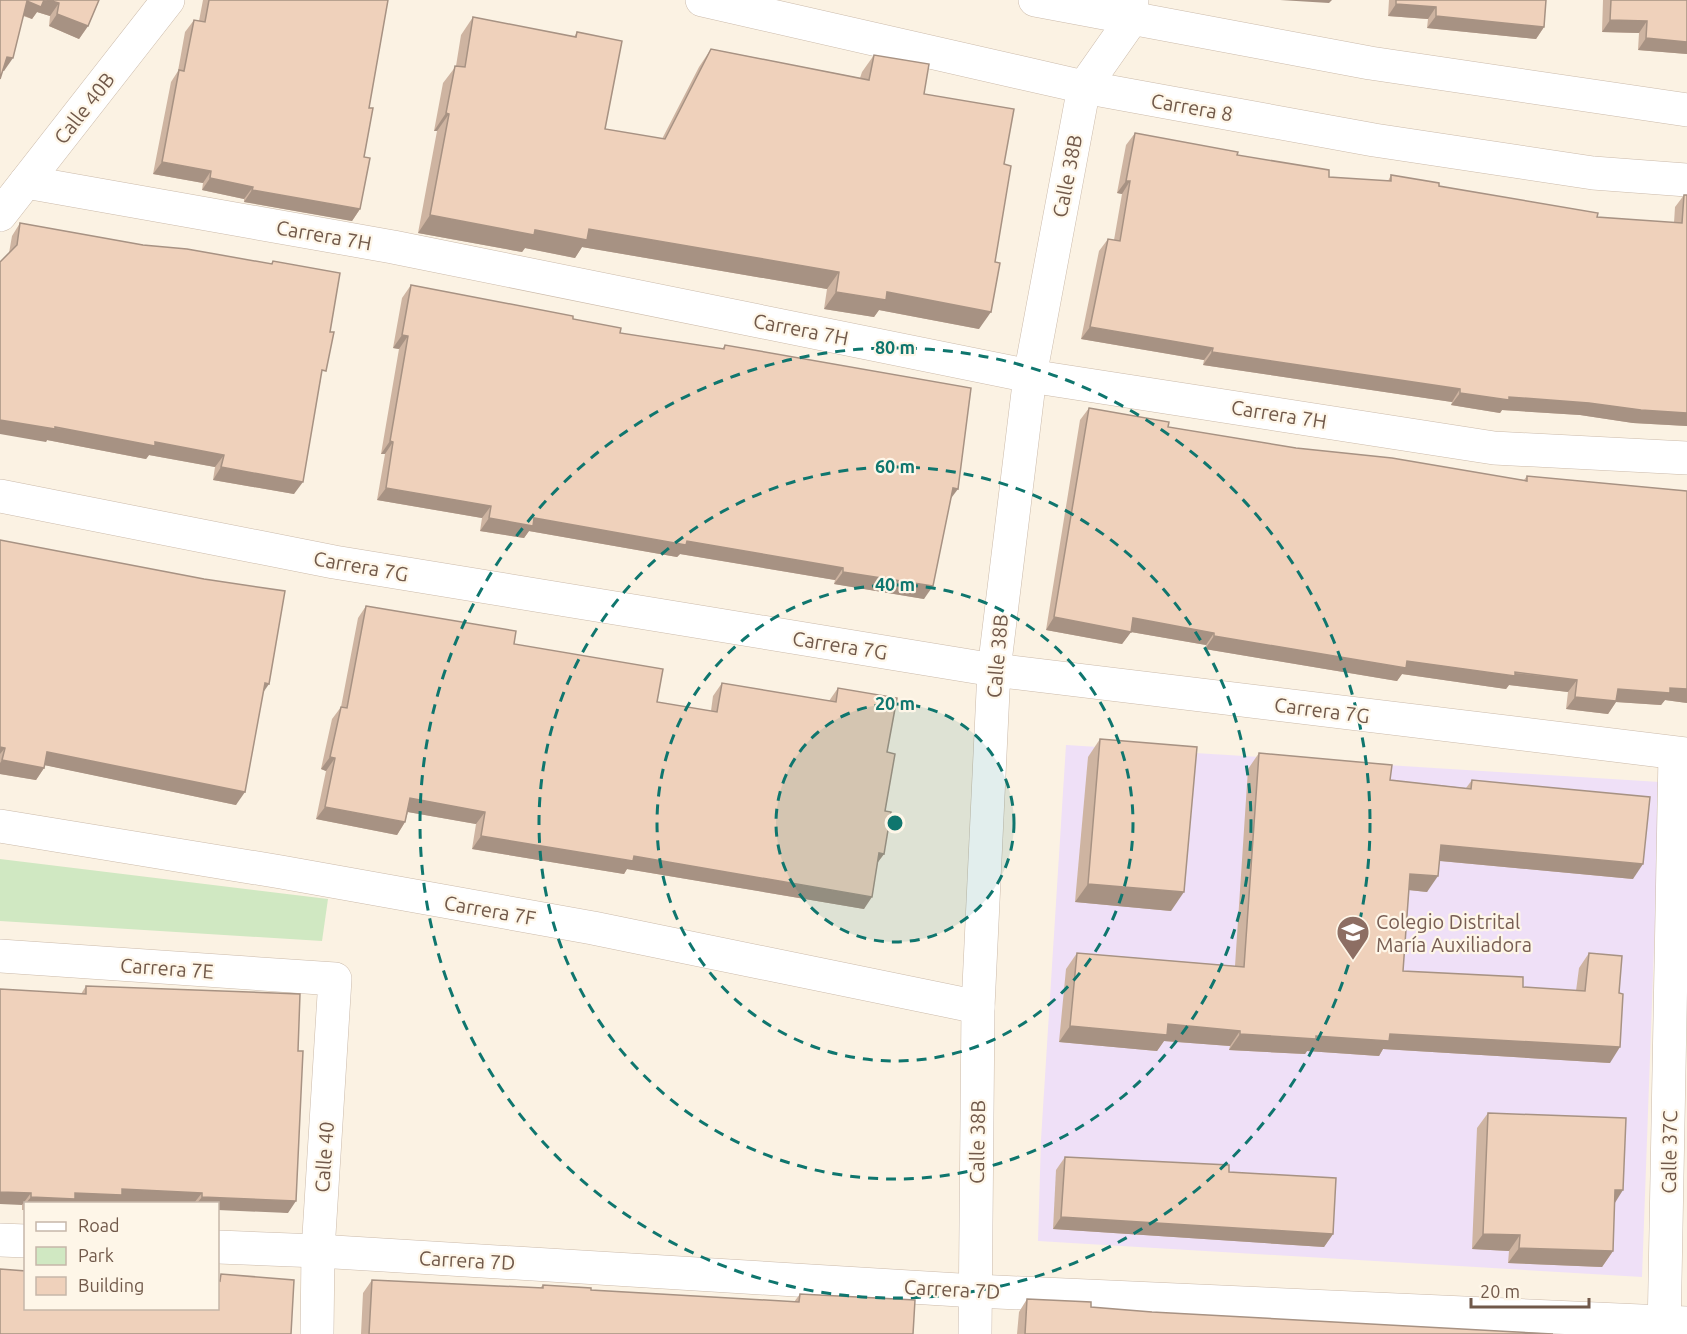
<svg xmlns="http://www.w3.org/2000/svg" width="1687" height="1334" font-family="Ubuntu,sans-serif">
	<rect width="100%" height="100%" fill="#fbf2e3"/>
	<path fill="#efe0f7" d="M1066,745L1660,782L1642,1277L1038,1241L1041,1140Z"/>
	<path fill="#d0e8c2" d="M0,859L328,899L322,941L0,921Z"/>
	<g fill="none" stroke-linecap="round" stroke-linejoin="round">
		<g stroke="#cbbaaa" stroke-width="34">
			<g id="minor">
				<path d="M702,0L1084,87L1374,140L1593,173L1687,180"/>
				<path d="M1035,0L1370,63L1687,110"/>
				<path d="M26,182L393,247L1030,376L1494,448L1687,458"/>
				<path d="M0,215L168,0"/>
				<path d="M0,496L334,562L994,670L1687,754"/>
				<path d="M0,826L281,872L593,928L978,1007"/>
				<path d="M0,956L335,979L318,1251L317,1334"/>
				<path d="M0,1240L26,1241"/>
				<path d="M218,1247L318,1251L976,1291L1687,1323"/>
				<path d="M975,1334L978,1007L994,670L1030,376L1084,87L1131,20L1132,0"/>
				<path d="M1664,1334L1675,754"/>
			</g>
		</g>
		<use href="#minor" stroke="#fff" stroke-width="33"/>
	</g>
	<g fill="#ceb4a1">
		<path d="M0,0H99L88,26L79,39L49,26L50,16L37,12L32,19L23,16L4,71H3Z"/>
		<path d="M203,0H388L369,108L364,157L360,209L352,221L244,202V199L202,190L203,183L153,174L171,82L178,71L185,32L194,20L199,21Z"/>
		<path d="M1389,0H1546L1544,27L1536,39L1427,28L1428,19L1388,16Z"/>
		<path d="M1603,0H1687V54L1638,50L1639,33L1602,32Z"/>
		<path d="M473,17L574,37L577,32L605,129L662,139L699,67L711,49L860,78L862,72L874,55L924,94L1004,164L979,329L879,310L874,317L824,309L827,289L582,247L575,258L525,248L522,252L418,233L437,131H434L443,83L456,66L461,35Z"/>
		<path d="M1135,133L1237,155L1329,177L1388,181L1391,175L1439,186L1597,217L1674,223L1675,207L1684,195L1687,426L1633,423L1580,415L1502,410L1500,413L1451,405L1452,402L1203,365L1204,360L1081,339L1099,251L1108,239L1114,240L1122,194L1117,193L1126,145Z"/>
		<path d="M20,223L143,245L271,264L273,261L321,379L294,494L213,480L215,467L149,455L146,459L47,440L46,442L9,253L12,236Z"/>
		<path d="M411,285L573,319L620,333L722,349L725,345L951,500L924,599L834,584L835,580L680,554L677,557L529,531L524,538L480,531L482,518L377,500L385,454H381L399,349L393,348L402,298Z"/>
		<path d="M1089,408L1168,427L1296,448L1524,480L1527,476L1687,491V703L1665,700L1661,705L1616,702L1608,714L1566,709L1568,692L1509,685L1506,689L1402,674L1397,681L1205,649L1206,645L1131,632L1122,644L1046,630L1080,420Z"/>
		<path d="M0,540L263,692L236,805L45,765L44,768L36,780L0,774Z"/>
		<path d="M366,606L514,644L657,702L711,711L713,696L722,683L829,701L838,688L887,752L884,854L878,862L864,909L627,869L624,874L472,849L476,824L408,812L405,822L397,835L316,819L326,771L321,769L332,719L341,707L358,618Z"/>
		<path d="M1100,739L1171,911L1075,902L1088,757Z"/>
		<path d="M1259,753L1390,780L1466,788L1472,780L1633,879L1440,861L1427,892L1409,890L1403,971L1523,987L1576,991L1579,968L1589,953L1610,1063L1383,1049L1379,1056L1307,1051L1305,1054L1229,1050L1230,1046L1164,1041L1157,1051L1059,1042L1066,969L1077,953L1235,966L1248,769Z"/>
		<path d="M86,986L288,1213L218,1203H159L118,1202L116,1203H26V1210H22V1205L81,994Z"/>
		<path d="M1488,1113L1614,1204L1613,1251L1602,1267L1508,1263L1509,1251L1472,1249L1477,1128Z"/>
		<path d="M1065,1157L1333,1234L1324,1247L1053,1229L1056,1170Z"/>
		<path d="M372,1280L540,1288L543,1285L591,1290L794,1302L800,1294L913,1334H361L363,1293Z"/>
		<path d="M1027,1299L1091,1307L1152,1312L1553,1334H1017L1019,1312Z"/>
	</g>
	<g fill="#a79283">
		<path d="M48,0L59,3L50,16L37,12L32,19L18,13L27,1Z"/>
		<path d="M1280,0H1332L1329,3Z"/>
		<path d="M1396,4L1436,7L1428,19L1388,16Z"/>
		<path d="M57,14L88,26L79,39L49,26Z"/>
		<path d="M1436,16L1544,27L1536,39L1427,28Z"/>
		<path d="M1610,20L1647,21L1639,33L1602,32Z"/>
		<path d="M1646,38L1687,42V54L1638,50Z"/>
		<path d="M7,57L13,58L4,71L0,70Z"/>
		<path d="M446,113L449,114L437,131H434Z"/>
		<path d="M162,162L211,171L203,183L153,174Z"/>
		<path d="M210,178L253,187L244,199L202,190Z"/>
		<path d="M1126,181H1130L1122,194L1117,193Z"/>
		<path d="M252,190L360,209L352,221L244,202Z"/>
		<path d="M430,215L535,230L589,229L839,272L827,289L582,247L575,258L525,248L522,252L418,233Z"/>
		<path d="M836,292H887L991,312L979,329L879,310L874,317L824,309Z"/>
		<path d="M1090,327L1213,348L1204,360L1081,339Z"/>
		<path d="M402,335L408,336L399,349L393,348Z"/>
		<path d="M1212,352L1460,389L1452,402L1203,365Z"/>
		<path d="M1460,393L1589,403L1687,413V426L1633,423L1580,415L1502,410L1500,413L1451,405Z"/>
		<path d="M0,420L155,442L224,455L215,467L149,455L146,459L47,440L46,442L0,434Z"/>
		<path d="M390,441L393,442L385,454H381Z"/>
		<path d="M221,467L303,482L294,494L213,480Z"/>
		<path d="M386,488L491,506L482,518L377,500Z"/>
		<path d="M953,488L958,489L949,501Z"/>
		<path d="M489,518H534L687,541L843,568L835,580L680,554L677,557L529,531L524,538L480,531Z"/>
		<path d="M843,572L933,586L924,599L834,584Z"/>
		<path d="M1054,617L1133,618L1214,633L1206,645L1131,632L1122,644L1046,630Z"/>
		<path d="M1214,636L1407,661L1577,680L1568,692L1509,685L1506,689L1402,674L1397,681L1205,649Z"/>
		<path d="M265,683L269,684L260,697Z"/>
		<path d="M1670,688L1687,689V703L1665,700L1661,705L1616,702L1608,714L1566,709L1575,697L1618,689Z"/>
		<path d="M0,747L5,748L0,754Z"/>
		<path d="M47,752L245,792L236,805L39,764Z"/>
		<path d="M330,757L335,758L326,771L321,769Z"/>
		<path d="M2,760L44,768L36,780L0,774V763Z"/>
		<path d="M410,798L485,812L476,824L402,811Z"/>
		<path d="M325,807L405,822L397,835L316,819Z"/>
		<path d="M481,836L634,856L872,897L864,909L627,869L624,874L472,849Z"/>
		<path d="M1441,845L1643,864L1633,879L1430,860Z"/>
		<path d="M879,853L884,854L875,866Z"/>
		<path d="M1410,874L1438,876L1427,892L1399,889Z"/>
		<path d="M1088,884L1184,892L1171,911L1075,902Z"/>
		<path d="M1168,1024L1240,1031L1230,1046L1164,1041L1157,1051L1059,1042L1070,1026Z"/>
		<path d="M1240,1034L1316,1036L1390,1034L1620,1047L1610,1063L1383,1049L1379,1056L1307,1051L1305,1054L1229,1050Z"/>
		<path d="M122,1189L202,1193L194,1203H159L118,1202L116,1203H26L31,1197Z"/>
		<path d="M1615,1190H1623L1613,1206Z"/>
		<path d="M0,1192L31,1193L22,1205L0,1204Z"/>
		<path d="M202,1197L296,1201L288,1213L218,1210V1203H197Z"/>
		<path d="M1061,1217L1333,1234L1324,1247L1053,1229Z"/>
		<path d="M1483,1234L1520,1235L1509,1251L1472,1249Z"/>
		<path d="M1519,1248L1613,1251L1602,1267L1508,1263Z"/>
	</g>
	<g fill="#efd1bb" stroke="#a79283" stroke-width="1.5">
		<path d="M0,0H44L41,7L27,1L13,58L7,57L0,79Z"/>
		<path d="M48,0H99L88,26L57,14L59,3Z"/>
		<path d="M209,0H388L369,108H373L364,157L370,158L360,209L252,190L253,187L210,178L211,171L162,162L179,70L184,71L194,20L205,22Z"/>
		<path d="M1396,0H1546L1544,27L1436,16V7L1396,4Z"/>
		<path d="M1611,0H1687V42L1646,38L1647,21L1610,20Z"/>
		<path d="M473,17L576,37L577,32L622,41L605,129L665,139L711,49L869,80L874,55L929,64L924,94L1014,109L1004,164L1011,166L995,262L1000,263L991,312L887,292L886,300L836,292L839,272L589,229L587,240L535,230L534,235L430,215L449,114L446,113L455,66L465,67Z"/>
		<path d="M1135,133L1238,152L1237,155L1329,170V177L1391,181V175L1439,183V186L1598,213L1597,217L1682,223L1684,195H1687V413L1641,410L1589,403L1509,397V400L1460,393V389L1212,352L1213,348L1090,327L1108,239L1120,241L1130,181H1126Z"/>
		<path d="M20,223L143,245L187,249L272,264L273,261L340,273L330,332H334L326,371L322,370L303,482L221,467L224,455L155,442V446L55,427V429L0,420V262L17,245Z"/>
		<path d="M411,285L573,316V319L621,328L620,333L724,349L725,345L971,388L958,489L953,488L933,586L843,572V568L687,541L686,545L534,518L533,526L489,518L491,506L386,488L393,442L390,441L408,336L402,335Z"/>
		<path d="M1089,408L1169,422L1168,427L1296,448L1392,458L1527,481V476L1687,491V689L1670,688V693L1618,689L1616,701L1575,697L1577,680L1515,672V676L1407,661L1406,668L1214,636V633L1133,618L1131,632L1054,617Z"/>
		<path d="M0,540L204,579L285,591L269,684L265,683L245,792L47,752L44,768L2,760L5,748L0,747Z"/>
		<path d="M366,606L516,631L514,644L663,669L657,702L717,712L722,683L836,702L838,688L897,698L887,752L895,754L885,811L891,812L884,854L879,853L872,897L634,856L633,861L481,836L485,812L410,798L405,822L325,807L335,758L330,757L341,707L347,708Z"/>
		<path d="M1100,739L1197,747L1184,892L1088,884Z"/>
		<path d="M1259,753L1392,765L1390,780L1471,789L1472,780L1650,797L1643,864L1441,845L1438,876L1410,874L1403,971L1523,977V987L1585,991L1589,953L1622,956L1619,993L1623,994L1620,1047L1390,1034L1389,1041L1316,1036V1039L1240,1034V1031L1168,1024L1167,1035L1070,1026L1077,953L1244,967Z"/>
		<path d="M86,986L300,994L298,1051H303L296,1201L202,1197V1193L122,1189V1195L75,1193V1199L31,1197V1193L0,1192V989L86,994Z"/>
		<path d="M1488,1113L1626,1118L1623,1190H1615L1613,1251L1519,1248L1520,1235L1483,1234Z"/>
		<path d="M1065,1157L1229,1165V1172L1336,1178L1333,1234L1061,1217Z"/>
		<path d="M0,1269L26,1271V1308H218V1280L220,1281L221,1274L294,1280L291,1334H0Z"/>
		<path d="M372,1280L543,1288V1285L591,1288V1290L799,1302L800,1294L915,1300L913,1334H369Z"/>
		<path d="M1027,1299L1091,1302V1307L1152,1312L1553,1334H1025Z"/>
	</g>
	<circle cx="895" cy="823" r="119" fill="#0f766e" fill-opacity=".12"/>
	<g fill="none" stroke="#0f766e" stroke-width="3" stroke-dasharray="10 8">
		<circle cx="895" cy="823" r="119"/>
		<circle cx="895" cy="823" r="238"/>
		<circle cx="895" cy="823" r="356"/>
		<circle cx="895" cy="823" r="475"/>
	</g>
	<defs>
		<g id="school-pin" transform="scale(1.725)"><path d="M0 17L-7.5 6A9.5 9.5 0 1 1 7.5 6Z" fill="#8d6e63" stroke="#fef6e8"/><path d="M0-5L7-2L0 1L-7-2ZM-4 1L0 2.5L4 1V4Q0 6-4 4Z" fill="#fff"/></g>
	</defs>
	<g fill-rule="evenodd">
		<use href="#school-pin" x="1353" y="932"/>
	</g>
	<g text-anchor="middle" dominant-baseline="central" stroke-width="4.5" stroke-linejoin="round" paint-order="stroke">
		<g font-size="20" fill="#71594a" stroke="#fef6e8">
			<text transform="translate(1192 107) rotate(10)">Carrera 8</text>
			<text transform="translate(84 108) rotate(-52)">Calle 40B</text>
			<text transform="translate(1067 176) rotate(-79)">Calle 38B</text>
			<text transform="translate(324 235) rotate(10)">Carrera 7H</text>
			<text transform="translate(801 329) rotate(11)">Carrera 7H</text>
			<text transform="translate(1279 414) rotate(9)">Carrera 7H</text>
			<text transform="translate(361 566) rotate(10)">Carrera 7G</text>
			<text transform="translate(840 645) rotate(9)">Carrera 7G</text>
			<text transform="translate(997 656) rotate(-85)">Calle 38B</text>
			<text transform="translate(1322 710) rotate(7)">Carrera 7G</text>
			<text transform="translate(490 910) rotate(10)">Carrera 7F</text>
			<text transform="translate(167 968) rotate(4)">Carrera 7E</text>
			<text transform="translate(977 1142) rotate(-89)">Calle 38B</text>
			<text transform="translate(1669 1152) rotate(-89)">Calle 37C</text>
			<text transform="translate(324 1157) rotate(-86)">Calle 40</text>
			<text transform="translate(467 1260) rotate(3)">Carrera 7D</text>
			<text transform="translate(952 1289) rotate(3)">Carrera 7D</text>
		</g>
		<g font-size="20" fill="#785e54" stroke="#fef6e8" text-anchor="start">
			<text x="1376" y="921">Colegio Distrital<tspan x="1376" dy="23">María Auxiliadora</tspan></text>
		</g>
	</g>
	<circle cx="895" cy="823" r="9" fill="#0f766e" stroke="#fef6e8" stroke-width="3"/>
	<g font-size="18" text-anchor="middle" font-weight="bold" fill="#0f766e" stroke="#fef6e8" stroke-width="4.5" stroke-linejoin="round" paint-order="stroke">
		<text x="895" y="354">80 m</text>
		<text x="895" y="473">60 m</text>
		<text x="895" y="591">40 m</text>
		<text x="895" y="710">20 m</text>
	</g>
	<rect x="24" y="1202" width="195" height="108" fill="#fef6e8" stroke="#c6b7a9" stroke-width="1.5"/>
	<rect x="36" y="1222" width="30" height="9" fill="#ffffff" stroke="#c6b7a9" stroke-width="1.5"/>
	<text x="78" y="1232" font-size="18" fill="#71594a">Road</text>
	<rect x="36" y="1247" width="30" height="18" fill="#d0e8c2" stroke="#c6b7a9" stroke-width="1.5"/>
	<text x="78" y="1262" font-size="18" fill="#71594a">Park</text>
	<rect x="36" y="1277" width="30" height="18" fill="#efd1bb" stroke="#c6b7a9" stroke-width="1.5"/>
	<text x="78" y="1292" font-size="18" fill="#71594a">Building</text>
	<path d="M1471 1298v9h118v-9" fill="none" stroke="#71594a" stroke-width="3"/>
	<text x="1480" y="1298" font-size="18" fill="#71594a" stroke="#fef6e8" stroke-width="4.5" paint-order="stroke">20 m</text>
</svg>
